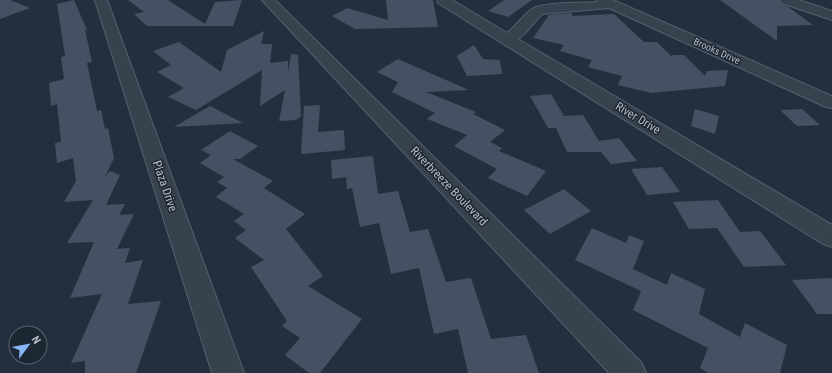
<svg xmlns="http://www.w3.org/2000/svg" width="832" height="373" font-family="'Roboto Condensed',sans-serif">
	<rect width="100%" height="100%" fill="#242f3e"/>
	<g fill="#455162">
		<path d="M0,0H10L30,8L0,19Z"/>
		<path d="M74,0L87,30H85L92,62L87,63L97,111L101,110L105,129L108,128L114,158L105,177L110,171L120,175L106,205L125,204L119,215L134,214L117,249L130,248L125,263L143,260L128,304L161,301L136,373H85V361L71,363L102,294L70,298L94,242L67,243L93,200L64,202L76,181L73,158L57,163L55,143L61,142L57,104L51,106L49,83L64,79L61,57L65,56L57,4Z"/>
		<path d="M128,0H168L205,24L215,2L242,0L233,26H147L134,14L144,12Z"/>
		<path d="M386,0H433L438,27L355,29L332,16L347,8L388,20Z"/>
		<path d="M504,0H532L508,17L488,11Z"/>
		<path d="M720,0H779L781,4L788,7L813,25L777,26V41Z"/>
		<path d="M571,13L573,16L614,14L644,42H657L672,57L673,55H684L705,76L707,71L728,70L725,86L651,93L618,85L622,76L588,67L592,60L560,51L564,45L533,38L549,15Z"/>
		<path d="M264,31L261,44H272L270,63L288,61V72L291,54L298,55L301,116L296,120L279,121L285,90L260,106L262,70L196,110L168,97L184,88L157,72L171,65L153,51L179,42L221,72L227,50Z"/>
		<path d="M474,45L483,59L500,60L502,74L467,76L457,56Z"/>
		<path d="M398,59L469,90L426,92L476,112L473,114L505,130L490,142L502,148L499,151L546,171L527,196L488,178L497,169L454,146L467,135L427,119L435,113L392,92L398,82L377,72Z"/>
		<path d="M551,94L564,116L583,115L599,141L619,138L637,161L611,164L601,152H567L556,128H548L530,96Z"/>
		<path d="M320,105L318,132L344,130L345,150L301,154L304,106Z"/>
		<path d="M210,106L243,123L174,127Z"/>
		<path d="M695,109L719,116L715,134L691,126Z"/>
		<path d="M802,109L820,125L797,126L780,110Z"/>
		<path d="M230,131L258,146L240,159H233L273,181L264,188L305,214L286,229L323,276L308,286L362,319L320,373H309L285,355L300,338L282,326L287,321L251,267L264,260L235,238L246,230L234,221L244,214L216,197L227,188L217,182L224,177L200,163L211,155L201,150Z"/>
		<path d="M373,156L378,194L398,191L410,232L428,229L446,282L471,278L491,339L526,335L539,373H468L458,329L434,334L419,268L391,274L379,223L360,227L352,188L347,189L346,177L332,179L331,160Z"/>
		<path d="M662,167L680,192L647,195L631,169Z"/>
		<path d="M564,189L591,211L550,234L524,210Z"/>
		<path d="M718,200L740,232L760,231L786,265L744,267L717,228L689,229L673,202Z"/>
		<path d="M592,228L626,243L629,235L644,241L633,269L667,285L671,273L705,289L699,314L740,337L745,323L787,345L780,373H708L700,368L708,348L633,310L641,291L575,260Z"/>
		<path d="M832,278V314H817L792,280Z"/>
	</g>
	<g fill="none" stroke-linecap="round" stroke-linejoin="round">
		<g stroke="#565f6c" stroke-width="2">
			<g id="minor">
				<path d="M95,0H107L244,373H212Z"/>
				<path d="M262,0H275L641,362L646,373H609Z"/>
				<path d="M437,0H452L507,33C516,26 523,15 532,9C541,2 584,3 597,2L596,0H613L832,96V108L826,107L609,8L542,14L525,33L518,39L832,225V247L823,244L438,3Z"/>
				<path d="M780,0H799L832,11V20L781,3Z"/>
			</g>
		</g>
		<use href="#minor" fill="#38414e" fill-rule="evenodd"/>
	</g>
	<g text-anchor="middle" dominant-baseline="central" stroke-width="3" stroke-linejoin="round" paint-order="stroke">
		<g font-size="10" fill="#b4bcc9" stroke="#1d2633">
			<text transform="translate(717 51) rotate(24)">Brooks Drive</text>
		</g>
		<g font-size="12" fill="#b4bcc9" stroke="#1d2633">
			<text transform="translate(638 118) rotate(31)">River Drive</text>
			<text transform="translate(165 186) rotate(71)">Plaza Drive</text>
			<text transform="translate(449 186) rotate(46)">Riverbreeze Boulevard</text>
		</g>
	</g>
	<g transform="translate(28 345) rotate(58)"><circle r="19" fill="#1d2633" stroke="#59626f"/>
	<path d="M0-3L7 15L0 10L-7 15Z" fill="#8ab4f8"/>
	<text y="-6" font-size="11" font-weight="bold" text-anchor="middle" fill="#b4bcc9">N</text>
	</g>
</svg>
